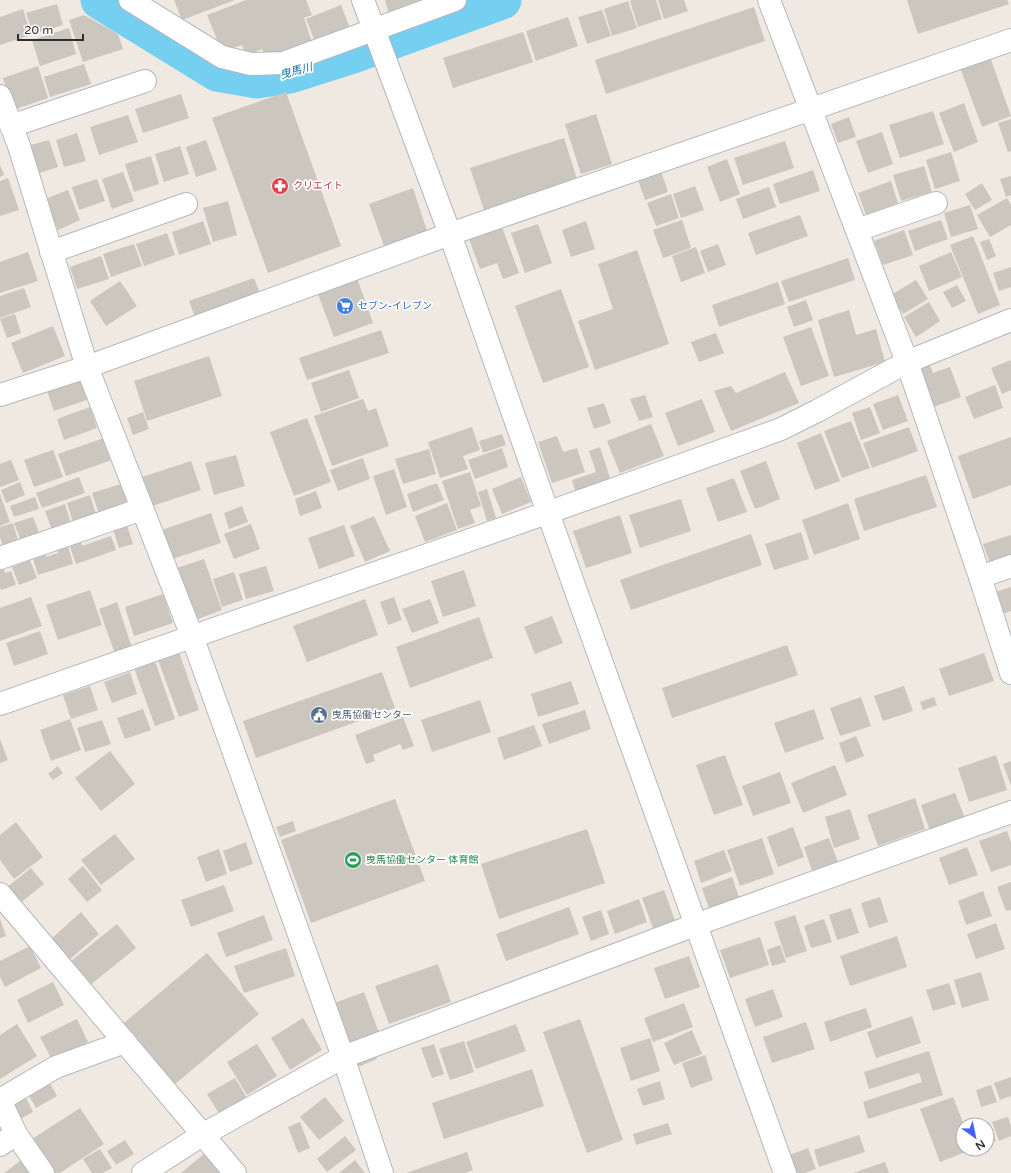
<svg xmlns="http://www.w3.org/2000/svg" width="1011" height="1173" font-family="'Varela Round','Noto Sans JP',sans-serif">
	<rect width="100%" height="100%" fill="#efe9e1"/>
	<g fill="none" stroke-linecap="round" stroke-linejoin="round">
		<path stroke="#75cff0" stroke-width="39" d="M100,0L217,72L257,79L290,74L353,54L502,0"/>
	</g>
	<g fill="#cbc7bf">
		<path d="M174,0H235L182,20Z"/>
		<path d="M246,0H306L312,15L304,18L312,42L280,54L265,55L262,49L246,56L242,45L222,52L207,15Z"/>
		<path d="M385,0H419L420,3L389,14Z"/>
		<path d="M632,0H656L662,19L638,27L630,1Z"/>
		<path d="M658,0H684L688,11L664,19Z"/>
		<path d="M907,0H1007L1009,4L918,34Z"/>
		<path d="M628,1L637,28L612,36L604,9Z"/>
		<path d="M57,4L63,25L33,34L26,13Z"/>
		<path d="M341,5L351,31L316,44L306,19Z"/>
		<path d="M754,7L765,41L606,94L595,60Z"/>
		<path d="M23,9L31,35L0,45V17Z"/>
		<path d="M602,10L611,36L587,44L578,17Z"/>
		<path d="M84,15L118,34L123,49L83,62L69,20Z"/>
		<path d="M568,17L578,46L536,61L526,31Z"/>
		<path d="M69,28L76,54L40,66L32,40Z"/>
		<path d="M523,32L533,62L453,88L443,58Z"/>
		<path d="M989,54L1011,116L982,127L959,65Z"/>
		<path d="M84,64L91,84L50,97L44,77Z"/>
		<path d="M38,66L48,98L13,110L3,78Z"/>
		<path d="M286,92L341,246L268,273L212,118Z"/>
		<path d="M181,94L189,118L143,133L135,109Z"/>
		<path d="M964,103L978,142L954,152L939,113Z"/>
		<path d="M933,111L944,144L900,158L889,125Z"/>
		<path d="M596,114L612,164L581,174L565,124Z"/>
		<path d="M128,115L138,142L99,155L90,127Z"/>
		<path d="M849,117L856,137L838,143L831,124Z"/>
		<path d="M1011,119V151L1008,152L998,123Z"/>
		<path d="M882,132L893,164L868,173L856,141Z"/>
		<path d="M77,133L86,161L64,167L56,140Z"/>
		<path d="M564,138L577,179L484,210L470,168Z"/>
		<path d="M49,140L58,167L36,174L27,146Z"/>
		<path d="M206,140L217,170L196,177L186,147Z"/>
		<path d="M785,141L794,168L743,185L734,158Z"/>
		<path d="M180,146L189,174L164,182L155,154Z"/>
		<path d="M951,152L960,181L935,189L926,160Z"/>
		<path d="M151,156L159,184L134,192L125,164Z"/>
		<path d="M727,159L740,194L720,202L707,167Z"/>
		<path d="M0,165L4,175L0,177Z"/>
		<path d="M924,166L932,192L901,201L893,175Z"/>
		<path d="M660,168L668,192L645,200L637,177Z"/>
		<path d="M813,170L820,191L780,204L773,184Z"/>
		<path d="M123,172L134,201L112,209L102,179Z"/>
		<path d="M1011,176V195L1006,197L1000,179Z"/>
		<path d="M8,178L19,210L0,216V181Z"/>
		<path d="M97,179L105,201L79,210L72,187Z"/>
		<path d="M891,181L898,203L866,215L858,193Z"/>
		<path d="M982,183L992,200L975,210L965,194Z"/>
		<path d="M695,186L704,210L681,218L673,194Z"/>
		<path d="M769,187L776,207L743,219L736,199Z"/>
		<path d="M413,188L427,231L384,246L369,204Z"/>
		<path d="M68,190L80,220L58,230L45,199Z"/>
		<path d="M671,194L679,218L656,226L647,203Z"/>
		<path d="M1007,198L1011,205V225L990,237L977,215Z"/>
		<path d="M228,201L237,235L213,242L203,208Z"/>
		<path d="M970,205L978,229L951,237L944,213Z"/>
		<path d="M800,215L808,236L756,255L748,233Z"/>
		<path d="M682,220L691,248L663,258L653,230Z"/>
		<path d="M941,220L948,239L915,251L908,231Z"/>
		<path d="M203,221L211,244L179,255L172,232Z"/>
		<path d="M586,221L595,249L571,257L562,230Z"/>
		<path d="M538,224L552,263L525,273L511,233Z"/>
		<path d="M502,227L519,273L503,279L497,263L480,269L469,239Z"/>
		<path d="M904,230L913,255L883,265L874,241Z"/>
		<path d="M167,233L175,255L144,266L136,244Z"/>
		<path d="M973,236L1000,305L978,314L950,245Z"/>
		<path d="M989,239L996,256L987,260L980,242Z"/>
		<path d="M134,244L142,266L111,277L103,254Z"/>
		<path d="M718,244L726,265L708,272L700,251Z"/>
		<path d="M696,247L705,273L681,282L672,256Z"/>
		<path d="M637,250L669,344L595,370L578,321L613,309L598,264Z"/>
		<path d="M28,252L38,281L0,293V262Z"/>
		<path d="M951,252L962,277L929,291L919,266Z"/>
		<path d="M101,256L109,279L77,289L70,267Z"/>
		<path d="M848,258L855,280L789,302L781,281Z"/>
		<path d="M1011,267V287L999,291L993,273Z"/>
		<path d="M356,275L373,323L334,337L316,289Z"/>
		<path d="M254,278L260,293L195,317L189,301Z"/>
		<path d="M916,280L928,299L903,314L891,295Z"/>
		<path d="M120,281L137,306L106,326L90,301Z"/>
		<path d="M778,282L785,304L719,327L712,305Z"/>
		<path d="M957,285L966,301L952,308L943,292Z"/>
		<path d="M24,288L31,307L0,318V296Z"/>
		<path d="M561,289L589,367L543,383L515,306Z"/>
		<path d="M806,300L813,320L794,327L787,307Z"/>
		<path d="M929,302L940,321L916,337L904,317Z"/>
		<path d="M849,310L856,335L876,329L885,362L834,377L818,320Z"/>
		<path d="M15,314L21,333L7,338L0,319Z"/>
		<path d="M53,326L65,356L23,373L11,343Z"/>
		<path d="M811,327L829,376L801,386L783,337Z"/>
		<path d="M381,330L389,353L307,380L299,358Z"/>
		<path d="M716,333L724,353L699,362L691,342Z"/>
		<path d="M209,356L222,396L147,421L134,381Z"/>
		<path d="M1011,360V390L1002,394L991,368Z"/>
		<path d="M929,362L933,373L950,367L961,397L931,408L917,367Z"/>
		<path d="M349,370L359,398L321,412L311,383Z"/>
		<path d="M785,372L799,403L731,431L714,391L731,386L736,393Z"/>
		<path d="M80,379L87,400L54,411L47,391Z"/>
		<path d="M995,385L1003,408L974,419L965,397Z"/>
		<path d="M645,395L653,417L639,421L630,399Z"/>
		<path d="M898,395L908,421L883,430L873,404Z"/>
		<path d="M363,399L368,411L376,408L389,446L332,466L314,416Z"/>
		<path d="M702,399L715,432L678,446L665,413Z"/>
		<path d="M604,403L611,423L594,429L587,408Z"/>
		<path d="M90,407L97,428L64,440L57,419Z"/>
		<path d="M870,407L880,433L861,440L852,413Z"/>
		<path d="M143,412L149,429L133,435L127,418Z"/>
		<path d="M307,418L331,482L294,496L270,432Z"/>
		<path d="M851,421L870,468L842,478L824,431Z"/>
		<path d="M651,424L664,456L620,473L607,441Z"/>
		<path d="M472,427L480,450L463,456L468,469L440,478L428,442Z"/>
		<path d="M909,427L918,451L872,468L863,443Z"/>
		<path d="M821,433L840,481L815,490L797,443Z"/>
		<path d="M502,434L506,445L483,453L479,441Z"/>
		<path d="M557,436L563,452L577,448L585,472L552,483L538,442Z"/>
		<path d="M1011,437V485L973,499L958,456Z"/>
		<path d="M104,438L112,460L66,476L58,454Z"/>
		<path d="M600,447L611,481L576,493L572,480L596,472L589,451Z"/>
		<path d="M502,448L508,467L475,479L468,460Z"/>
		<path d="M429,449L436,474L403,484L395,459Z"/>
		<path d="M53,450L63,477L34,487L24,460Z"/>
		<path d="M236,455L245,486L214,495L205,463Z"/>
		<path d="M363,458L370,479L338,491L330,470Z"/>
		<path d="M11,460L19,480L0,487V464Z"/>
		<path d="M191,461L201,490L149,507L139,478Z"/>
		<path d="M766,461L780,499L755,509L740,471Z"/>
		<path d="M394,469L407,507L386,515L373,476Z"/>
		<path d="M470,472L481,506L470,510L475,523L458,529L442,481Z"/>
		<path d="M926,475L937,507L864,531L854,499Z"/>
		<path d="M79,477L85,493L42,508L36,493Z"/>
		<path d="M521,477L531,502L502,514L492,489Z"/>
		<path d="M734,478L747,512L718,522L706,488Z"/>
		<path d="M20,482L25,495L6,503L1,490Z"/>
		<path d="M437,483L444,500L413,512L407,494Z"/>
		<path d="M121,484L128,505L99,514L92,493Z"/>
		<path d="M487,489L496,518L487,521L478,492Z"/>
		<path d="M316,491L322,508L300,516L295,499Z"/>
		<path d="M0,494L10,522L0,526Z"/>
		<path d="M90,495L96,514L73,522L67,503Z"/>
		<path d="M35,497L39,509L14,517L10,506Z"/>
		<path d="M681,499L691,531L640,548L629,515Z"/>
		<path d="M447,503L457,530L425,542L415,516Z"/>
		<path d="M848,503L860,539L814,555L802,520Z"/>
		<path d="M65,504L71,524L52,530L45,511Z"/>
		<path d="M242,506L248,522L229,529L224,513Z"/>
		<path d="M211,513L221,543L169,560L159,531Z"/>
		<path d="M620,515L632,553L586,568L573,531Z"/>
		<path d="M374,516L390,551L365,562L350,526Z"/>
		<path d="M33,517L40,535L21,541L14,523Z"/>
		<path d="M126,522L133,544L119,548L112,526Z"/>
		<path d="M13,523L18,540L3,546L0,537V527Z"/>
		<path d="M251,524L260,549L234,559L224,534Z"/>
		<path d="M344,525L355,556L319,569L308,538Z"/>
		<path d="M801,532L809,559L774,570L765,544Z"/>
		<path d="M78,534L82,546L111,536L116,550L76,564L67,538Z"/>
		<path d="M751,534L762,565L631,610L620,580Z"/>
		<path d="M1011,535V555L990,563L983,544Z"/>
		<path d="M67,542L73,564L38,575L32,555L44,551L46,557L58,553L56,546Z"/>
		<path d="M204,559L222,610L193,621L174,569Z"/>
		<path d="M30,560L37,578L19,585L12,567Z"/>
		<path d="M2,564L5,573L11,571L16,585L1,590L0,587V565Z"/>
		<path d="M266,566L274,591L246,599L239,574Z"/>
		<path d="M464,570L476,606L443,617L431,581Z"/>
		<path d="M234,572L243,600L222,607L213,579Z"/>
		<path d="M1011,587V611L997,616L989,594Z"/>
		<path d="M90,590L102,625L58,640L46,605Z"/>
		<path d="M163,594L173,623L134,636L125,607Z"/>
		<path d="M31,597L42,626L0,641V608Z"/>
		<path d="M394,597L402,620L388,625L380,602Z"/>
		<path d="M365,599L378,635L307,662L293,626Z"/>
		<path d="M430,599L439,623L412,633L402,609Z"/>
		<path d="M117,602L132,648L115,654L99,609Z"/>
		<path d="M552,616L563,643L535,654L524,627Z"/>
		<path d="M479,617L493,658L410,688L396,647Z"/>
		<path d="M40,631L48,654L14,666L6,643Z"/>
		<path d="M787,645L798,675L672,718L662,688Z"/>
		<path d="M179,652L199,710L179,717L158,660Z"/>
		<path d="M984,653L994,681L949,696L939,669Z"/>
		<path d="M155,661L175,719L155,726L134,668Z"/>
		<path d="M130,672L137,694L112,703L104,682Z"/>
		<path d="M382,672L395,708L256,758L243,721Z"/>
		<path d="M571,681L579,704L538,717L531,694Z"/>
		<path d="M90,686L98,710L71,719L63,695Z"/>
		<path d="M904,686L913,711L883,721L874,696Z"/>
		<path d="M861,697L871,726L840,736L830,708Z"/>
		<path d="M934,697L937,705L923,710L920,702Z"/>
		<path d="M480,700L491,732L432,752L421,720Z"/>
		<path d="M143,709L151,730L125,739L117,718Z"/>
		<path d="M814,709L824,739L785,753L774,723Z"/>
		<path d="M585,710L591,729L549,744L542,724Z"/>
		<path d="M403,717L414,746L403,750L400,744L373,755L375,761L366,764L355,735Z"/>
		<path d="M70,719L81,750L51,761L40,730Z"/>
		<path d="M102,720L111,744L85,752L77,728Z"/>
		<path d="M534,725L542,746L504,760L497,738Z"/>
		<path d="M856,736L864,756L846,763L839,743Z"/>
		<path d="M0,739L8,760L0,763Z"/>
		<path d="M110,751L135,784L101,811L75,778Z"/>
		<path d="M725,755L743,805L714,815L696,765Z"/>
		<path d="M996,755L1007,790L969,802L958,768Z"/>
		<path d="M1011,761V786L1003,764Z"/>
		<path d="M835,765L847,795L803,813L791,783Z"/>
		<path d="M58,766L63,773L53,780L48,774Z"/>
		<path d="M780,772L791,803L753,816L742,786Z"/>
		<path d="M955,793L965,818L930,831L921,805Z"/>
		<path d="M915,798L925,829L878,846L867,815Z"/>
		<path d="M395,799L425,881L311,923L281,840Z"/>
		<path d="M850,809L860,839L834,848L825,817Z"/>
		<path d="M293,821L296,831L280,837L276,827Z"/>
		<path d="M16,822L43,857L14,879L0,860V835Z"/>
		<path d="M793,827L804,857L778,867L767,837Z"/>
		<path d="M587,829L605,883L499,919L481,864Z"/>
		<path d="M1007,831L1011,843V865L991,872L979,841Z"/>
		<path d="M115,834L135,859L101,885L81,860Z"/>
		<path d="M762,838L774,874L740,886L727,850Z"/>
		<path d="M829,838L839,865L813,874L804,847Z"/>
		<path d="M246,842L253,864L230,872L223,851Z"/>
		<path d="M967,847L978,875L949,885L939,858Z"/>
		<path d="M219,849L227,874L206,882L197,857Z"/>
		<path d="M724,850L732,871L701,883L694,861Z"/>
		<path d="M83,866L102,890L87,902L68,879Z"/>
		<path d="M31,868L44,884L19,904L6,888Z"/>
		<path d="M732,877L741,903L711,914L702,888Z"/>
		<path d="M1011,882V910L1006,911L997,887Z"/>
		<path d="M224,885L234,911L191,927L181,900Z"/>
		<path d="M664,890L676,923L654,931L642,898Z"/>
		<path d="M983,891L992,916L966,925L958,901Z"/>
		<path d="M880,897L888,922L869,928L861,903Z"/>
		<path d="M639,899L647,922L615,934L607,911Z"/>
		<path d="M569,907L579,934L506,961L496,934Z"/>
		<path d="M851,908L859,933L837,940L829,915Z"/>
		<path d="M601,910L609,934L591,941L582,917Z"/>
		<path d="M81,912L99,934L69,960L51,939Z"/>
		<path d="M264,915L273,940L226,957L217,933Z"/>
		<path d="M795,915L807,951L786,958L774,922Z"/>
		<path d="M0,919L6,936L0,938Z"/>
		<path d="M824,919L832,942L811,948L804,926Z"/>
		<path d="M996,923L1005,949L976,959L967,934Z"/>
		<path d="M117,924L136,948L90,985L71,961Z"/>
		<path d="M897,936L907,967L850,986L840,956Z"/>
		<path d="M760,937L769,965L730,978L720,950Z"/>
		<path d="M780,945L786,962L772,966L767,950Z"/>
		<path d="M30,946L41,968L5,987L0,977V961Z"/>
		<path d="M286,948L295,976L244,993L234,966Z"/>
		<path d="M207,953L259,1014L175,1084L124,1023Z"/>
		<path d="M689,956L700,987L665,999L654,968Z"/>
		<path d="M438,964L451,1002L389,1024L375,986Z"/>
		<path d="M981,972L989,1000L962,1008L954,980Z"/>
		<path d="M53,982L64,1005L28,1023L17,1000Z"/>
		<path d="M949,983L956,1004L933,1011L926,990Z"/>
		<path d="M773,989L783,1017L755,1027L745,999Z"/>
		<path d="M364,992L379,1033L344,1046L329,1005Z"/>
		<path d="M684,1003L693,1027L653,1042L644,1018Z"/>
		<path d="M866,1008L872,1027L830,1042L824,1022Z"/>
		<path d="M912,1016L921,1043L876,1058L867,1032Z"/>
		<path d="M303,1018L322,1050L290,1070L271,1038Z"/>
		<path d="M77,1019L88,1042L52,1060L40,1037Z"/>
		<path d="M580,1019L623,1140L587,1153L543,1032Z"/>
		<path d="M806,1022L815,1049L772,1063L763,1037Z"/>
		<path d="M17,1024L37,1056L0,1079V1035Z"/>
		<path d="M516,1024L526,1051L476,1069L466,1042Z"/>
		<path d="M692,1030L702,1054L674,1065L664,1043Z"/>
		<path d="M650,1038L660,1071L631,1081L620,1048Z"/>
		<path d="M464,1041L474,1072L450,1080L439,1049Z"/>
		<path d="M257,1044L277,1076L247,1095L227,1062Z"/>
		<path d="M434,1044L444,1074L432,1078L421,1048Z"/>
		<path d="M372,1048L377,1059L358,1067L353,1056Z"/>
		<path d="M929,1051L943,1095L868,1119L863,1102L922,1082L919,1073L869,1089L864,1072Z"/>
		<path d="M705,1055L713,1080L691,1088L682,1063Z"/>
		<path d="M532,1069L544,1106L444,1139L432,1103Z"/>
		<path d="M46,1076L57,1096L36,1108L25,1089Z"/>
		<path d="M1011,1077V1096L1000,1100L994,1083Z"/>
		<path d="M235,1078L247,1098L220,1115L207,1094Z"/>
		<path d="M660,1081L665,1099L643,1106L637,1089Z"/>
		<path d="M991,1085L997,1102L981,1107L976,1090Z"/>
		<path d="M23,1092L33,1112L18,1120L7,1101Z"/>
		<path d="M325,1097L344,1121L319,1140L300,1117Z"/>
		<path d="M953,1097L964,1125L963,1149H973L940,1162L920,1109Z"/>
		<path d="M80,1108L104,1144L60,1173H55L32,1139Z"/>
		<path d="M1008,1117L1011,1126V1136L999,1141L992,1122Z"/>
		<path d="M300,1122L310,1148L298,1153L288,1127Z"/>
		<path d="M989,1122L996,1141L987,1144V1125H983Z"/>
		<path d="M668,1123L672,1134L636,1145L633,1134Z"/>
		<path d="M859,1135L865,1152L819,1167L814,1150Z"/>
		<path d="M345,1136L356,1150L327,1172L317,1159Z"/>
		<path d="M125,1140L134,1154L116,1165L107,1151Z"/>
		<path d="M808,1148L816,1169L805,1173H796L789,1155Z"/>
		<path d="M100,1149L112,1168L103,1173H92L83,1159Z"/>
		<path d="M467,1152L473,1170L465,1173H406Z"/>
		<path d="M205,1153L223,1173H181Z"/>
		<path d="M24,1158L34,1173H4Z"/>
		<path d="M355,1160L365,1173H339Z"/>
		<path d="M885,1162L889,1173H853Z"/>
	</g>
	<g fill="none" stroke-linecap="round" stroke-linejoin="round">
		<g stroke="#b4b7c1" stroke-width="24">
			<g id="minor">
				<path d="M130,0L222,57L251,64L283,63L455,0"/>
				<path d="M769,0L907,362L980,577L1011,673"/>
				<path d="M0,96L19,146L87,367L192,636L343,1057L382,1173"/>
				<path d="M11,126L145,81"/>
				<path d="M857,230L936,203"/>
				<path d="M51,252L186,204"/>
				<path d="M0,395L87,367L450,234L1011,40"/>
				<path d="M0,558L142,509"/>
				<path d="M980,577L1011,566"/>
				<path d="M0,704C260,612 522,524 781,429L817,411L907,362L1011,320"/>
				<path d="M0,894L235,1173"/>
				<path d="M0,1100L56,1067L125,1042"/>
				<path d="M0,1100L16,1134L43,1173"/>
				<path d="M0,1145L16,1134"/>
				<path d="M143,1173L202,1135L343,1057L695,925L1011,812"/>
			</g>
		</g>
		<g stroke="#b4b7c1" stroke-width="24">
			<path id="tertiary" d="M363,0L450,234L548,513L785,1173"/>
		</g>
		<use href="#minor" stroke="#fff" stroke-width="22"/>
		<use href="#tertiary" stroke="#fff" stroke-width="22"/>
	</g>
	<defs>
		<g id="pharmacy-disc" transform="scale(0.9)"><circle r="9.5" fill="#e0444e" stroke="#fff"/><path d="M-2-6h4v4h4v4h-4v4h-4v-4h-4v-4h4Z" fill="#fff"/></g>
		<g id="supermarket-disc" transform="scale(0.9)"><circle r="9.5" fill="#3f7fe0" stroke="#fff"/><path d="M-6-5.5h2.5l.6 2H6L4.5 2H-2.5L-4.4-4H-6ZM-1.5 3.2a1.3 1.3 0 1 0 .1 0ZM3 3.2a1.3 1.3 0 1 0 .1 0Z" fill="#fff"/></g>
		<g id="civic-disc" transform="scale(0.9)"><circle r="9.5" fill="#5c6f8a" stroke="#fff"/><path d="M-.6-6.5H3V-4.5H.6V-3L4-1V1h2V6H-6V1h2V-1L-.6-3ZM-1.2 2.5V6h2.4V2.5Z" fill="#fff"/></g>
		<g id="stadium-disc" transform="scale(0.9)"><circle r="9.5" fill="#2e9e5b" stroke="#fff"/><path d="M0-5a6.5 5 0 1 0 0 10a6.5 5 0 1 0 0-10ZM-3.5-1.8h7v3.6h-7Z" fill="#fff"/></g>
	</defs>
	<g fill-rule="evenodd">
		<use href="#pharmacy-disc" x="280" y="186"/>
		<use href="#supermarket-disc" x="345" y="306"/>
		<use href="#civic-disc" x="319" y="715"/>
		<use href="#stadium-disc" x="353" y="860"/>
	</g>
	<g text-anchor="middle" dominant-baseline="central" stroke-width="3.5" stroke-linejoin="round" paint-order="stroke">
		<g font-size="10" fill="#be3a42" stroke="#fff" text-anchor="start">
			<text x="293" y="186">クリエイト</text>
		</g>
		<g font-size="10" fill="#366cbe" stroke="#fff" text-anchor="start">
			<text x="358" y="306">セブン-イレブン</text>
		</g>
		<g font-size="10" fill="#4e5e75" stroke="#fff" text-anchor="start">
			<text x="332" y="715">曳馬協働センター</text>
		</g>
		<g font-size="10" fill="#27864d" stroke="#fff" text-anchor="start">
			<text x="366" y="860">曳馬協働センター 体育館</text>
		</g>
		<g font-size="11" font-style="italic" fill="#0d6fa3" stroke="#fff">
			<text transform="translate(296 71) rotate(-15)">曳馬川</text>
		</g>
	</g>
	<g transform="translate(975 1137) rotate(147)"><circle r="19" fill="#ffffff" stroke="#ababab"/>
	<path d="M0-3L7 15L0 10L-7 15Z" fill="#4264fb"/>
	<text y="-6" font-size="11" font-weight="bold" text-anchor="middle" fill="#2e2e2e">N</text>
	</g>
	<path d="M18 34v6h65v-6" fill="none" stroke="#2e2e2e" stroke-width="2"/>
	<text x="24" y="34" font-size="12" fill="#2e2e2e" stroke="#ffffff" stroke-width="3" paint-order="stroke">20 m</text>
</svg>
